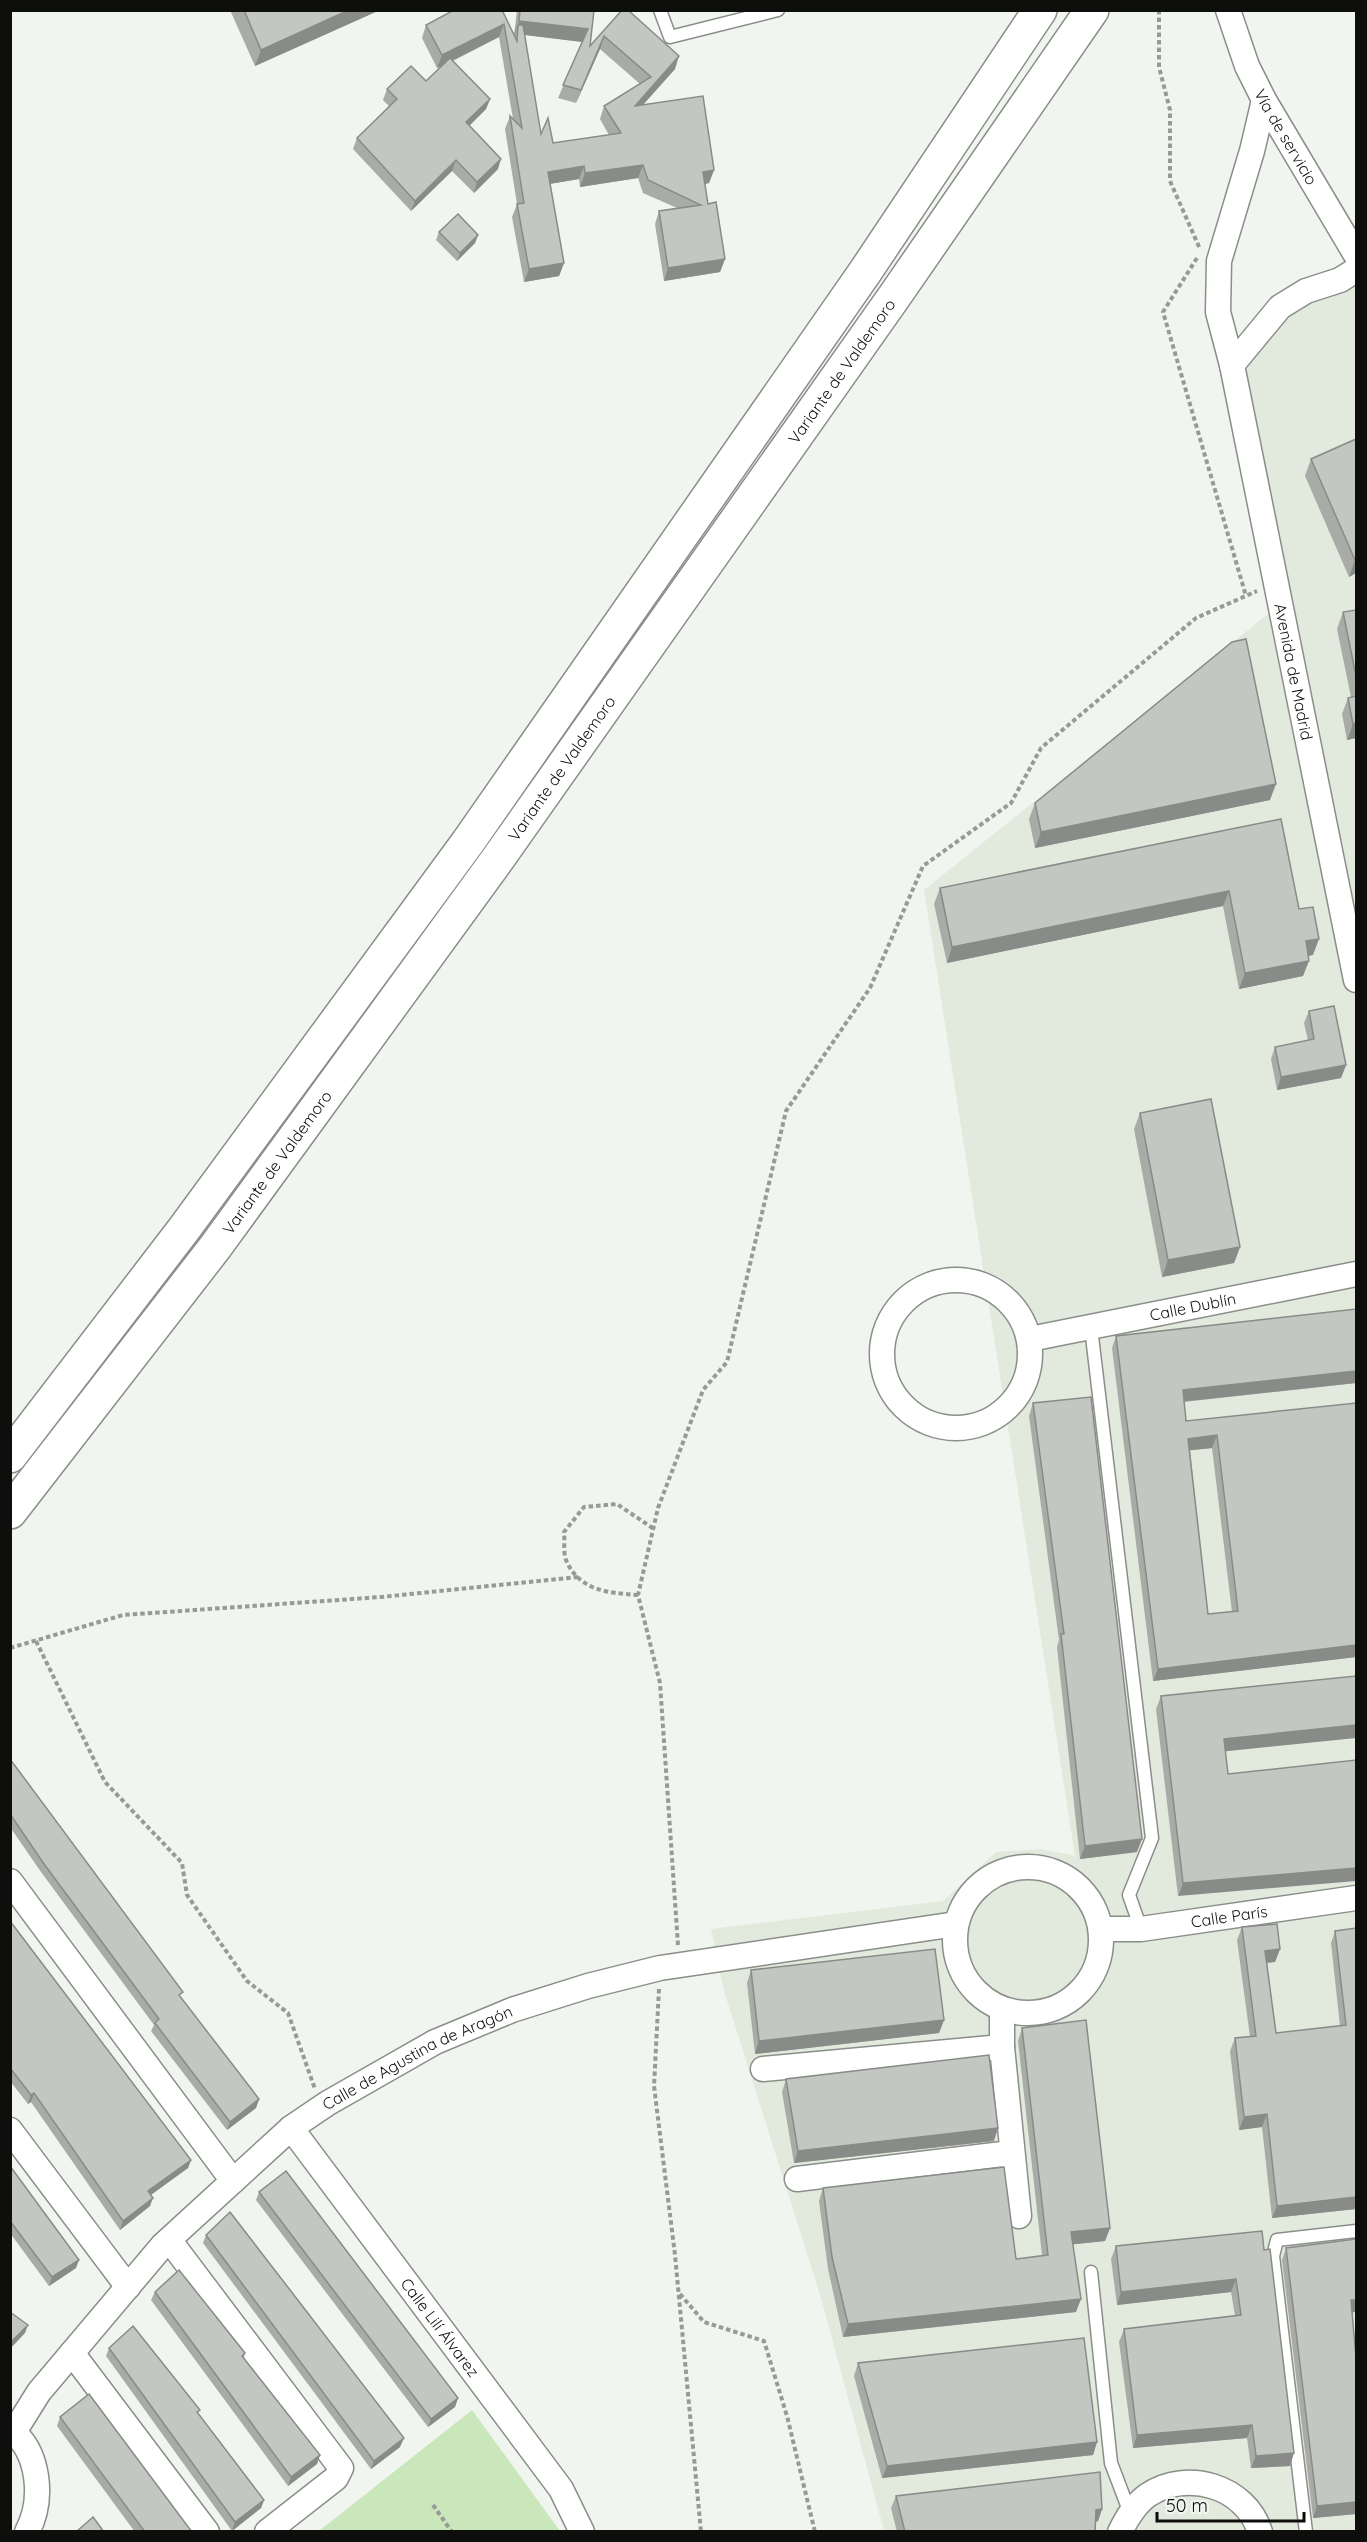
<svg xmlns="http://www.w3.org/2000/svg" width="1367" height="2542" font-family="Quicksand,sans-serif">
	<rect width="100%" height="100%" fill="#f1f5ef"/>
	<path fill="#e2eade" d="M1356,270V2531H884L821,2298L724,1991L711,1929L943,1901L996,1852L1042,1849L1075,1856L924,890L1273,610L1232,365L1280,307Z"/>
	<path fill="#c9e7ba" d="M472,2410L560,2531H319Z"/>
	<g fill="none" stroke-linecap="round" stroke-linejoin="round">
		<g stroke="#8a8e89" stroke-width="15">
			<g id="service">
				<path d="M660,10L670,37L778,10"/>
				<path d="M1091,1328L1152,1838L1129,1895L1141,1929"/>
				<path d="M1091,2272L1111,2463L1130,2513"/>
				<path d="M1306,2532L1273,2256L1277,2240L1356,2231"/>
			</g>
		</g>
		<g stroke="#8a8e89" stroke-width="27">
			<g id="minor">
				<path id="s1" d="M1228,10L1247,66L1264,100L1356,255"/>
				<path id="s2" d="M1264,100L1252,151L1219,261L1218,312L1232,365L1356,980"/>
				<path d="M1232,365L1280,307L1306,291L1340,280L1356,270"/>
				<circle cx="956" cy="1354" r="74"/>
				<path id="s3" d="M1030,1339L1356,1274"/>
				<circle cx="1028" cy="1940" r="73"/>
				<path d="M10,1881L233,2181"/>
				<path id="s4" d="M1101,1929H1141L1356,1898"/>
				<path d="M1002,2009V2047L1019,2216"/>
				<path d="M763,2069L1002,2047"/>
				<path id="s5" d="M291,2128L561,2489L582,2532"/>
				<path d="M10,2130L128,2287"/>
				<path d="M797,2179L1011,2153"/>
				<path d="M170,2241L341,2468L336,2478L267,2532"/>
				<path d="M72,2353L207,2532"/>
				<path d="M10,2429C40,2452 44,2500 27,2532"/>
				<path id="s6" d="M14,2432L39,2392L163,2245L291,2128L328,2103L435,2042L512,2010L588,1986L660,1968L956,1924"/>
				<path d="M1120,2532C1127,2518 1135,2504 1148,2495C1187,2469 1246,2486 1260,2532"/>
			</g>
		</g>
		<g stroke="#8a8e89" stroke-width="36">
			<g id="primary">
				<path d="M10,1456L184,1229L468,842L865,272L1040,10"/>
				<path id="s7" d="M10,1512L216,1246L497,860L896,294L1092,10"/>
			</g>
		</g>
		<g stroke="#979a96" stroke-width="4" stroke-dasharray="4.5 3" stroke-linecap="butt">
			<path d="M1159,10V67L1170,110V181L1200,249"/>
			<path d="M1197,258L1163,312L1246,596"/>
			<path d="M638,1595C609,1593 579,1591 566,1560C563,1553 565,1540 564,1532L584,1507L617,1504L654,1529"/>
			<path d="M36,1641L105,1782L182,1863L187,1895L247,1981L288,2013L315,2089"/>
			<path d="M10,1648L123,1615L381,1597L578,1577"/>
			<path d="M678,1945L660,1683L638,1595L658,1508L703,1390L727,1362L786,1111L870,988L923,866L1011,803L1041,748L1196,618L1257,591"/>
			<path d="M659,1989L654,2086L675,2255L701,2532"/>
			<path d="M680,2294L704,2322L764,2341L787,2416L815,2532"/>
			<path d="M433,2505L452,2532"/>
		</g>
		<use href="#service" stroke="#fff" stroke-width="12"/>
		<use href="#minor" stroke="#fff" stroke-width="24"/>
		<use href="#primary" stroke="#fff" stroke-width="33"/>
	</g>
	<g fill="#a8aba6" fill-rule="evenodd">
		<path d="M230,10H380L255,66Z"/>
		<path d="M502,10L514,36L517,10H594L590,46L622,10L675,69L643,105L714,170L709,183L705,184L708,204L725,259L720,272L664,281L655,224L659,211L677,208L643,193L638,178L580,187L579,179L550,184L564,263L559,276L524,282L512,217L517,204L505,129L510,116L513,119L499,37L453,61L490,99L486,109L469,126L498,169L474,193L452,171L411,211L353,149L357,138L389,106L383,100L387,89L426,81L440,67L437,68L422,38L426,25ZM525,35L582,42L558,98L576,103L600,49L640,84L604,106L600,119L609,135L553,143L541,134Z"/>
		<path d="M439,232L478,235L475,243L457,261L436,240Z"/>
		<path d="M1356,439V573L1349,577L1305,476L1311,459Z"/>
		<path d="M1356,610V738L1347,740L1342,714L1348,698L1351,697L1337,629L1343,612Z"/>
		<path d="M1270,800L1035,848L1029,819L1035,803Z"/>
		<path d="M1281,819L1299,909L1313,955L1308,956L1303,976L1239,989L1223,906L947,963L934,904L940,888Z"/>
		<path d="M1309,1011L1346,1065L1341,1078L1277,1090L1271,1059L1275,1047L1308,1040L1304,1023Z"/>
		<path d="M1140,1113L1240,1247L1234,1263L1162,1277L1134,1129Z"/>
		<path d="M1356,1309V1383L1184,1402L1186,1421L1356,1403V1657L1153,1681L1112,1348L1116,1336ZM1212,1448L1232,1612L1208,1614L1190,1450Z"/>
		<path d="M1033,1403L1137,1852L1080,1859L1057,1647L1059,1640L1029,1416Z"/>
		<path d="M1161,1696L1225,1751L1228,1774L1178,1896L1156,1709Z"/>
		<path d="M10,1759L181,1999L259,2099L256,2108L227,2130L151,2031L154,2025L41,1872L10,1827Z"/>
		<path d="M10,1921L191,2160L188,2168L151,2195L150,2206L120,2230L31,2102L28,2104L10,2081Z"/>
		<path d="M1242,1927L1280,1949L1275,1962L1267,1963L1276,2033L1340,2026L1331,1943L1335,1931L1356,1928V2209L1272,2218L1262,2127L1239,2130L1230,2051L1235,2038L1250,2037L1237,1940Z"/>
		<path d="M751,1970L944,2020L939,2033L755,2054L747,1983Z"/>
		<path d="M1022,2028L1110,2228L1105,2241L1073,2244L1076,2312L843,2337L828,2269L819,2201L823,2188L1016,2259L1042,2255L1018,2041Z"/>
		<path d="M786,2079L994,2141L794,2163L782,2092Z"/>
		<path d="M10,2166L76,2268L49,2286L10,2233Z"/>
		<path d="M259,2192L458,2398L455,2407L428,2427L256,2200Z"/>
		<path d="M1262,2231L1290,2466L1251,2468L1247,2438L1133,2448L1119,2342L1124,2329L1235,2316L1231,2292L1117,2305L1111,2259L1116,2246Z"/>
		<path d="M206,2235L400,2447L371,2469L203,2243Z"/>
		<path d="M1286,2248L1352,2312L1356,2358V2514L1313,2518L1282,2260Z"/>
		<path d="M155,2292L245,2353L244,2358L320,2455L317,2464L288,2486L151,2300Z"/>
		<path d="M109,2348L198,2414L264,2500L261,2508L232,2531L106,2356Z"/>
		<path d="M858,2363L1097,2442L1093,2455L882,2478L854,2376Z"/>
		<path d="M60,2417L192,2532H135L57,2426Z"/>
		<path d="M896,2496L1102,2509L1098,2521L1096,2522L1095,2532H897L891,2508Z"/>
	</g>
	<g fill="#888b87">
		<path d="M349,10H380L255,66L261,50Z"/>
		<path d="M519,21L588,29L583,42L517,34L518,25L515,34H514Z"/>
		<path d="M504,24L499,37L437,68L442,55Z"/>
		<path d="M604,36L600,49L576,103L581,90Z"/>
		<path d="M679,56L675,69L630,119L635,106Z"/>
		<path d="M490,99L486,109L462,133L466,122Z"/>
		<path d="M501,159L498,169L474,193L477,182Z"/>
		<path d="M456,160L452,171L411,211L415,201Z"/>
		<path d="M643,165L638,178L580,187L585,173Z"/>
		<path d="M584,166L579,179L543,185L548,172Z"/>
		<path d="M714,170L709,183L699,185L703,172Z"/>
		<path d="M478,235L475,243L457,261L460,253Z"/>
		<path d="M725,259L720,272L664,281L668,268Z"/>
		<path d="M564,263L559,276L524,282L529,269Z"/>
		<path d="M1356,559V573L1349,577L1355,560Z"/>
		<path d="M1356,723V738L1347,740L1353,724Z"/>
		<path d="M1276,784L1270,800L1035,848L1041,832Z"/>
		<path d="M1229,891L1223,906L947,963L952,947Z"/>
		<path d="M1319,939L1313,955L1300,957L1306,941Z"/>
		<path d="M1309,961L1303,976L1239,989L1245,973Z"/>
		<path d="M1346,1065L1341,1078L1277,1090L1281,1077Z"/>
		<path d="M1240,1247L1234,1263L1162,1277L1168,1260Z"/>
		<path d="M1356,1371V1383L1178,1402L1183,1390Z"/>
		<path d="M1217,1435L1212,1448L1184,1451L1188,1439Z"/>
		<path d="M1356,1645V1657L1153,1681L1158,1669Z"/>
		<path d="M1356,1725V1738L1219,1752L1224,1739Z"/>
		<path d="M1142,1839L1137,1852L1080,1859L1085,1846Z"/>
		<path d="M1356,1868V1881L1178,1896L1183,1883Z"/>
		<path d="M1280,1949L1275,1962L1261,1963L1265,1951Z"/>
		<path d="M944,2020L939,2033L755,2054L759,2041Z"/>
		<path d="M34,2093L31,2102L28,2104L31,2095Z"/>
		<path d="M259,2099L256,2108L227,2130L230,2122Z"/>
		<path d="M1267,2114L1262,2127L1239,2130L1244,2117Z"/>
		<path d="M998,2128L994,2141L794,2163L798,2151Z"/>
		<path d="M191,2160L188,2168L145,2199L148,2191Z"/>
		<path d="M1356,2197V2209L1272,2218L1277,2206Z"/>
		<path d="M153,2198L150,2206L120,2230L123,2221Z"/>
		<path d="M1110,2228L1105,2241L1067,2245L1071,2232Z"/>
		<path d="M79,2260L76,2268L49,2286L52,2277Z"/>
		<path d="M1236,2279L1231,2292L1117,2305L1121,2292Z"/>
		<path d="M1081,2299L1076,2312L843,2337L848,2324Z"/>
		<path d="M1351,2300H1356V2312L1346,2313Z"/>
		<path d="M28,2325L25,2333L10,2349V2343Z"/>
		<path d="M458,2398L455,2407L428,2427L431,2419Z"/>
		<path d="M1252,2425L1247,2438L1133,2448L1137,2435Z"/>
		<path d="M404,2438L400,2447L371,2469L374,2461Z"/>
		<path d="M1097,2442L1093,2455L882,2478L887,2466Z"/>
		<path d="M1294,2453L1290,2466L1251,2468L1256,2456Z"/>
		<path d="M320,2455L317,2464L288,2486L291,2477Z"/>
		<path d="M264,2500L261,2508L232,2531L235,2522Z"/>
		<path d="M1356,2502V2514L1313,2518L1317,2506Z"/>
		<path d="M1102,2509L1098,2521L1092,2523L1096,2510Z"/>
	</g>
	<g fill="#c3c7c1" stroke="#888b87" stroke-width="1.5" fill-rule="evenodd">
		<path d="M244,10H349L261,50Z"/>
		<path d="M454,10H502L517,41L518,25H523L541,134L548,118L553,143L621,133L604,106L651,77L604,36L581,90L563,85L588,29L519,21L520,10H594L590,46L622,10H628L679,56L635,106L703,96L714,170L703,172L708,204L716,202L725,259L668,268L659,211L701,205L648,180L643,165L585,173L584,166L548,172L564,263L529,269L517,204L524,203L510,116L522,128L504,24L442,55L426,25Z"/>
		<path d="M450,58L490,99L466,122L501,159L477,182L456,160L415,201L357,138L397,99L387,89L411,66L426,81Z"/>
		<path d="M458,214L478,235L460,253L439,232Z"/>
		<path d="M1356,439V559L1355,560L1311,459Z"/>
		<path d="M1356,610V676L1343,612Z"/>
		<path d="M1246,639L1276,784L1041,832L1035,803L1232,642Z"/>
		<path d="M1356,696V723L1353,724L1348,698Z"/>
		<path d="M1281,819L1299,909L1313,907L1319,939L1306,941L1309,961L1245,973L1229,891L952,947L940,888Z"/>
		<path d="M1334,1006L1346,1065L1281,1077L1275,1047L1314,1039L1309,1011Z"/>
		<path d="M1211,1099L1240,1247L1168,1260L1140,1113Z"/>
		<path d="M1356,1309V1371L1183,1390L1186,1421L1356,1403V1645L1158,1669L1116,1336ZM1217,1435L1238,1611L1208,1614L1188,1439Z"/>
		<path d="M1091,1397L1142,1839L1085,1846L1061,1634H1064L1033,1403Z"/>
		<path d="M1356,1676V1725L1224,1739L1228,1774L1356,1760V1868L1183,1883L1161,1696Z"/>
		<path d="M10,1759L183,1992L179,1995L259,2099L230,2122L155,2023L159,2019L44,1864L10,1814Z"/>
		<path d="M10,1921L191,2160L148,2191L153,2198L123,2221L34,2093L31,2095L10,2068Z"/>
		<path d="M1277,1924L1280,1949L1265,1951L1276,2033L1346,2025L1335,1931L1356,1928V2197L1277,2206L1267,2114L1244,2117L1235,2038L1256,2036L1242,1927Z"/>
		<path d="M935,1949L944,2020L759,2041L751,1970Z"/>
		<path d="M1086,2020L1110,2228L1071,2232L1081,2299L848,2324L832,2257L823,2188L1004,2167L1016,2259L1048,2255L1022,2028Z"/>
		<path d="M989,2055L998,2128L798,2151L786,2079Z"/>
		<path d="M10,2166L79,2260L52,2277L10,2221Z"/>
		<path d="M286,2171L458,2398L431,2419L259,2192Z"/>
		<path d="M230,2212L404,2438L374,2461L206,2235Z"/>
		<path d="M1262,2231L1264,2250L1270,2249L1294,2453L1256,2456L1252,2425L1137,2435L1124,2329L1241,2315L1236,2279L1121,2292L1116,2246Z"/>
		<path d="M1356,2239V2300H1351L1356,2358V2502L1317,2506L1286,2248Z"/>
		<path d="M179,2270L245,2353L242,2356L320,2455L291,2477L155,2292Z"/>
		<path d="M10,2312L28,2325L10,2343Z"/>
		<path d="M133,2326L200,2410L197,2412L264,2500L235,2522L109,2348Z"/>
		<path d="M1084,2338L1097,2442L887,2466L858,2363Z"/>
		<path d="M89,2394L192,2532H145L60,2417Z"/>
		<path d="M1100,2472L1102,2509L1096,2510L1095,2532H905L896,2496Z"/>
		<path d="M93,2517L104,2532H76Z"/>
	</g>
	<g text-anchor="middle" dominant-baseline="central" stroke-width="4.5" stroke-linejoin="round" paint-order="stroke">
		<g font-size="16" fill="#0e0f0d" stroke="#f1f5ef">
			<text stroke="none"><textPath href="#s1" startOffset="140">Vía de servicio</textPath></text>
			<text stroke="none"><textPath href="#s7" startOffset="1412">Variante de Valdemoro</textPath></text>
			<text stroke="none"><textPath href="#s2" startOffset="586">Avenida de Madrid</textPath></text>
			<text stroke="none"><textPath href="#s7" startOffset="926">Variante de Valdemoro</textPath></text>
			<text stroke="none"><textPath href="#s7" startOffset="440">Variante de Valdemoro</textPath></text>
			<text stroke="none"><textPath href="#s3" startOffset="166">Calle Dublín</textPath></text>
			<text stroke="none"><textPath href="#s4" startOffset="129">Calle París</textPath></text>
			<text stroke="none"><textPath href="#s6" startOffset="558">Calle de Agustina de Aragón</textPath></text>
			<text stroke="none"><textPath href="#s5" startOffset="249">Calle Lilí Álvarez</textPath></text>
		</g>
	</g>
	<rect width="1367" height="2542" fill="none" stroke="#0e0f0d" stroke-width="24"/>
	<path d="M1157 2512v9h147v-9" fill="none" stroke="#0e0f0d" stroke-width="3"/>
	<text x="1166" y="2512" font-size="18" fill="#0e0f0d" stroke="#f1f5ef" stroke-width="4.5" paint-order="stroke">50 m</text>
</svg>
